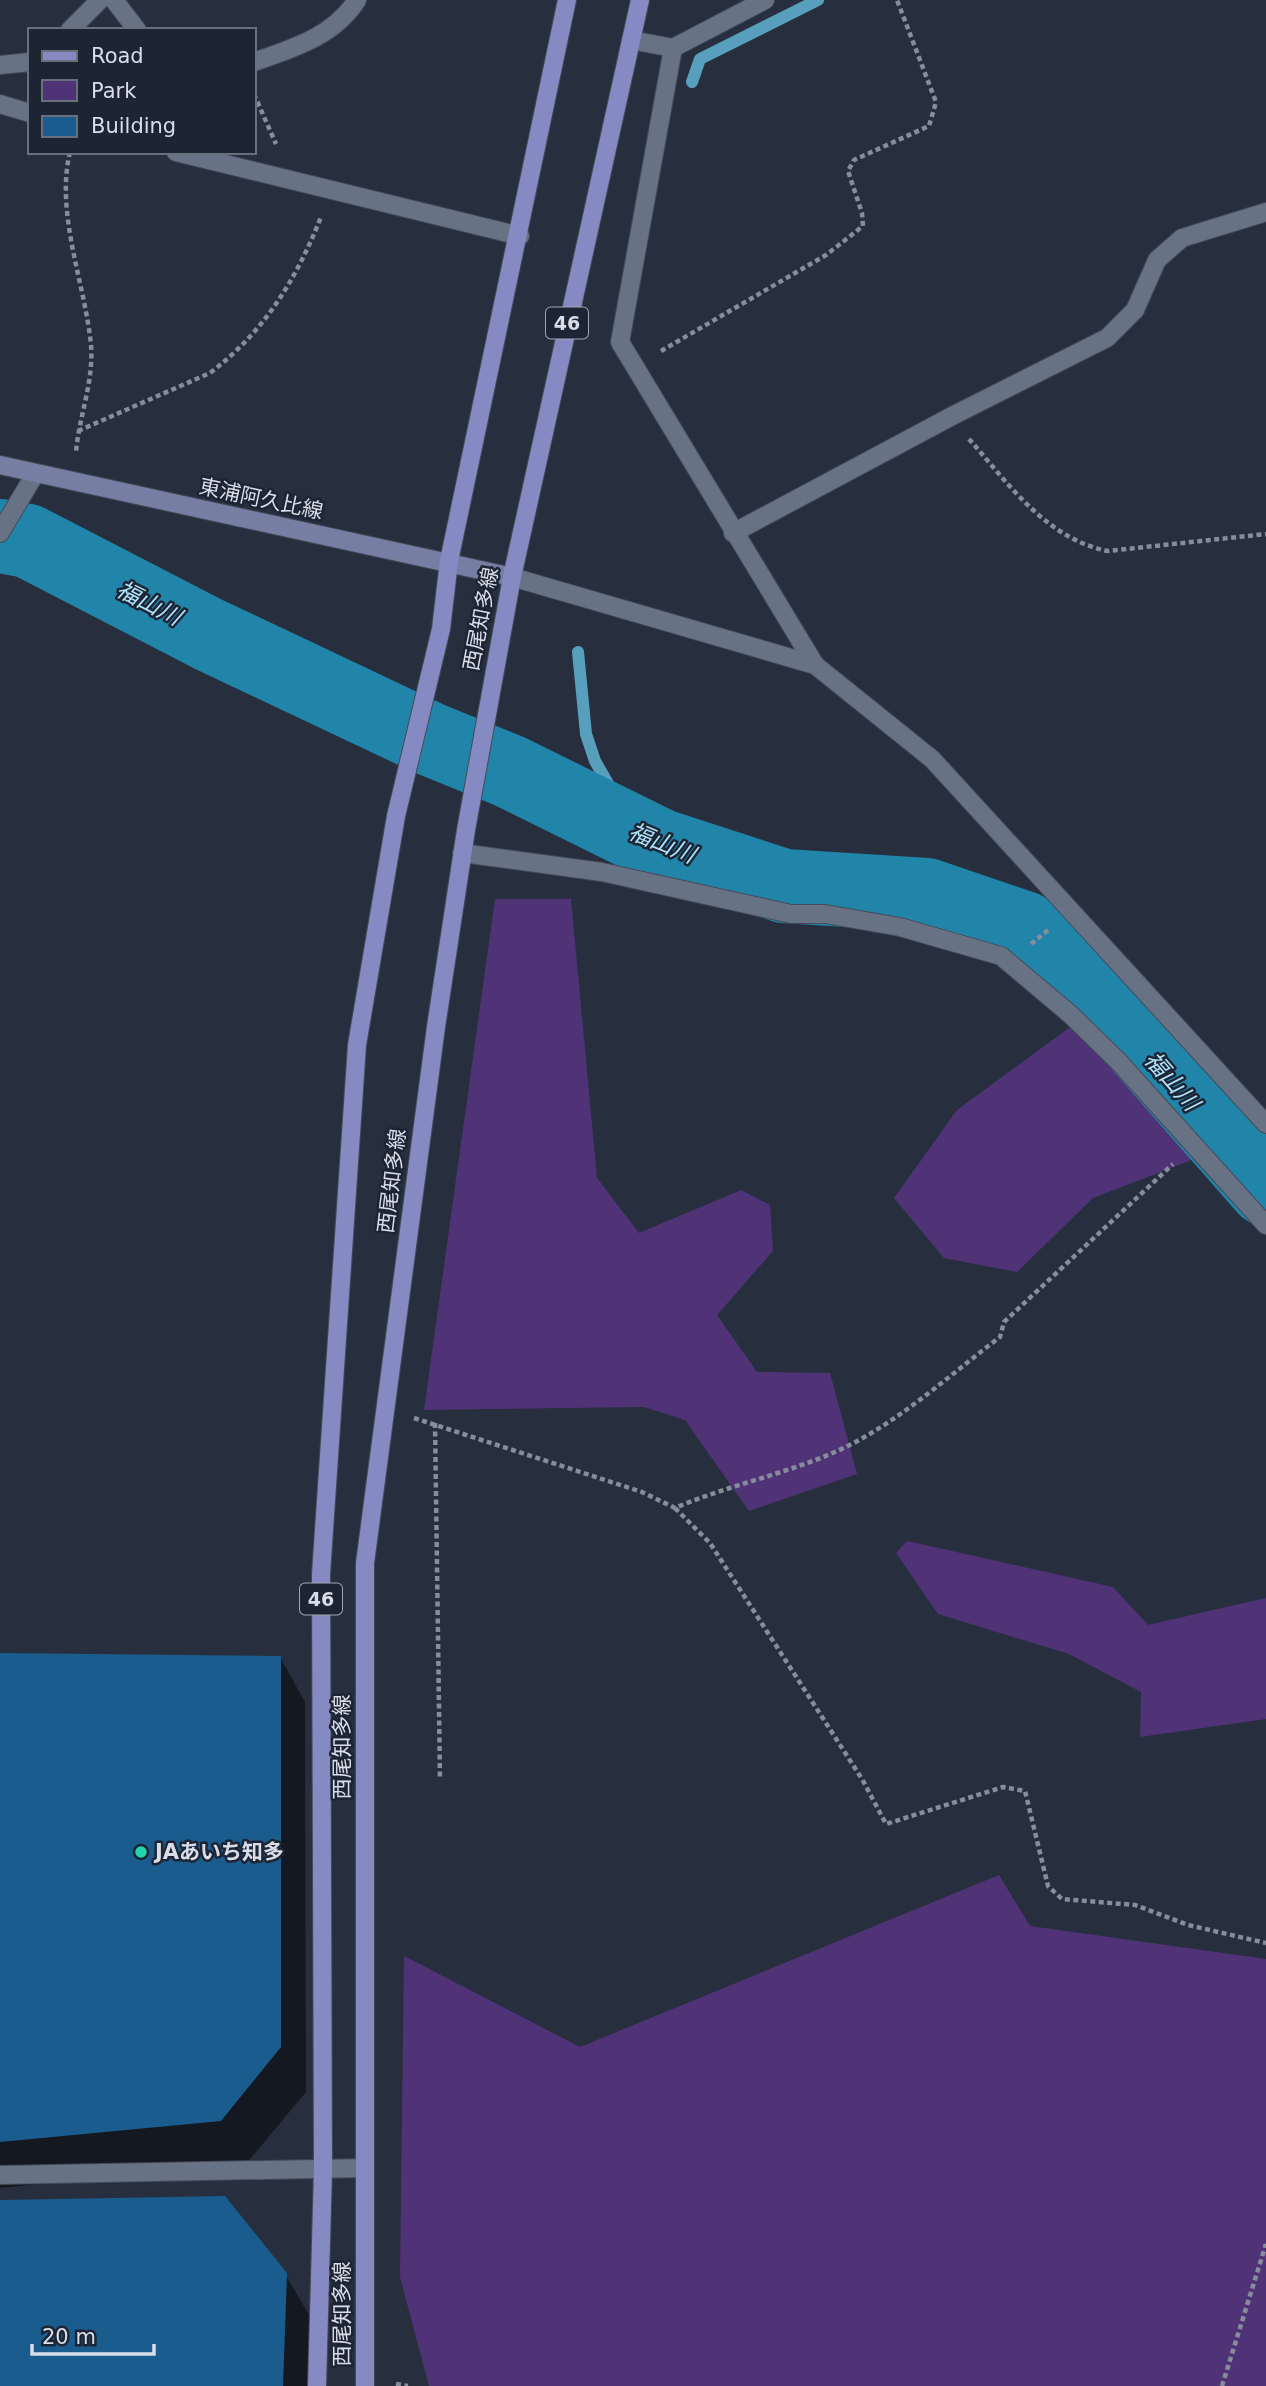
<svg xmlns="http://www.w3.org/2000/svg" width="1266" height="2386" font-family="'DejaVu Sans','Noto Sans JP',sans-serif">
	<rect width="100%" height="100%" fill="#272f3f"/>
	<g fill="#503377">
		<path d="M495,899H571L597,1178L639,1233L741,1190L770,1205L773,1251L717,1315L757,1372L830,1373L857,1474L749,1511L685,1420L644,1407L424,1410Z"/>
		<path d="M1073,1025L1194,1159L1093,1198L1017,1272L944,1258L894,1198L957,1110Z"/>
		<path d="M907,1541L1113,1587L1148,1625L1266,1598V1719L1140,1737L1141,1692L1069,1654L938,1614L896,1553Z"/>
		<path d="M999,1875L1030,1926L1266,1959V2386H429L400,2277L404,1956L580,2047Z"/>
	</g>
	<g fill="#0007">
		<path d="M0,1655L280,1657L305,1702L306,2092L246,2164L0,2188Z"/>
		<path d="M0,2202L285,2274L311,2318L309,2386H0Z"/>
	</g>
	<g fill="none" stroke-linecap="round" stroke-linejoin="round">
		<g stroke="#589fbd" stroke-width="12">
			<path d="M692,82L700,59L818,0"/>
			<path d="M578,652L586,734L595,761L637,834"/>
		</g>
		<path stroke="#2185aa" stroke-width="74" d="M0,536L28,541L208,634L430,739L509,771L661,846L784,886L927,895L1024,928L1130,1034L1266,1189"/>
	</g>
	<g fill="#1a5c8d">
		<path d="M0,1653L281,1656V2047L221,2121L0,2142Z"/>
		<path d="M225,2196L287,2273L283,2386H0V2200Z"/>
	</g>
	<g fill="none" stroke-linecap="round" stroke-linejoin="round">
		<g stroke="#444a58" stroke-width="20">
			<g id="minor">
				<path d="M114,0L137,30"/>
				<path d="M70,30L100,0"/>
				<path d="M631,40L673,48L620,342L815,665"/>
				<path d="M673,48L765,0"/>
				<path d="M254,62C293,48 333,37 357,0"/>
				<path d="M0,65L30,62"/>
				<path d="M0,104L30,113"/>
				<path d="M176,152L520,236"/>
				<path d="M0,533L35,474"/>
				<path d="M733,533L954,415L1107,338L1135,310L1157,260L1182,238L1266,212"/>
				<path d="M462,853L602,872L791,914H825L900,927L1001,956L1071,1015L1119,1062L1266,1225"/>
				<path d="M0,2175L365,2168"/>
			</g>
		</g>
		<g stroke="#444a58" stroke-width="20">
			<path id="tertiary" d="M512,577L815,665L932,759L1266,1124"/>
		</g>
		<g stroke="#444a58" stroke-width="20">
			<path id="secondary" d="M0,465L512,577"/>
		</g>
		<g stroke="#444a58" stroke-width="20">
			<g id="primary">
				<path d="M317,2386L323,2170L321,1574L357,1045L396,816L441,629L449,561L567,0"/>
				<path d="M365,2386V1563L436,1027L466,830L512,577L640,0"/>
			</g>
		</g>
		<g stroke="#878e9b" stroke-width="4.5" stroke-dasharray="5 3.5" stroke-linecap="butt">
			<path d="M254,94L276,144"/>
			<path d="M70,152C55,214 85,283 91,345C94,381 79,417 76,452"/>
			<path d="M661,351L826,255L863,226L862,213L848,171L854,160L929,126L936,102L897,0"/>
			<path d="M78,431L210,373C264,332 296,280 321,217"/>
			<path d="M969,439C1008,483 1046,539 1108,551L1266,534"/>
			<path d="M1031,944L1048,930"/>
			<path d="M414,1418L642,1492L675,1508C735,1482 804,1471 861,1439C911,1411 955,1371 1000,1337L1004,1322L1173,1164"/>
			<path d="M435,1423L440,1779"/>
			<path d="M675,1508L710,1543L862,1779L886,1824L1003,1787L1025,1791L1048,1886L1062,1899L1135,1905L1188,1925L1266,1943"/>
			<path d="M396,2384L408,2386"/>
			<path d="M1222,2386L1266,2244"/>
		</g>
		<use href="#minor" stroke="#687285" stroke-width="18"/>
		<use href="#tertiary" stroke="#687285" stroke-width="18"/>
		<use href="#secondary" stroke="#777ea4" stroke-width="18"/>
		<use href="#primary" stroke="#868ac2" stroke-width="18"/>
	</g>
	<circle fill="#23d5af" stroke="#1d2535" stroke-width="2.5" cx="141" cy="1852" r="7"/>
	<g text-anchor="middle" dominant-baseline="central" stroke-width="5" stroke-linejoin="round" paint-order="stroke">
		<g fill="#1d2535" stroke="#a0a6b2" stroke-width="2">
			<rect x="546" y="307.5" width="42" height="31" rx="5"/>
			<rect x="300" y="1583.5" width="42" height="31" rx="5"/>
		</g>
		<g font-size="19" font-weight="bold" fill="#d8dde8">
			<text x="567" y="323">46</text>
			<text x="321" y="1599">46</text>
		</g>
		<g font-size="21" fill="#d8dde8" stroke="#1d2535">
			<text transform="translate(261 499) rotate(12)">東浦阿久比線</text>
			<text transform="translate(481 619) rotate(-79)">西尾知多線</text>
			<text transform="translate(392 1181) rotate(-83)">西尾知多線</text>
			<text transform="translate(342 1747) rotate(-90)">西尾知多線</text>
			<text transform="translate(342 2314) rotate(-90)">西尾知多線</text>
		</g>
		<g font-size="21" font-weight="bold" fill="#d8dde8" stroke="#1d2535" text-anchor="start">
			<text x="155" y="1852">JAあいち知多</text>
		</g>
		<g font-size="23" font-style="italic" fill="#afe4fc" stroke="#1d2535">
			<text transform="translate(149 603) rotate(27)">福山川</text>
			<text transform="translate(662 843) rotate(22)">福山川</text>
			<text transform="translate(1172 1081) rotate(49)">福山川</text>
		</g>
	</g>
	<rect x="28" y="28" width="228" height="126" fill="#1d2535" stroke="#686f7d" stroke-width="2"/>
	<rect x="42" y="51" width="35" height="10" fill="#868ac2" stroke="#686f7d" stroke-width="2"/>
	<text x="91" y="63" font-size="21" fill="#d8dde8">Road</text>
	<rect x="42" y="80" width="35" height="21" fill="#503377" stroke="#686f7d" stroke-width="2"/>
	<text x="91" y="98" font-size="21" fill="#d8dde8">Park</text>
	<rect x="42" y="116" width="35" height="21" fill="#1a5c8d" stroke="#686f7d" stroke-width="2"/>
	<text x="91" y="133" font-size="21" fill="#d8dde8">Building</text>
	<path d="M32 2344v10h122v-10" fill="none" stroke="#d8dde8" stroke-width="3.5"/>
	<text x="42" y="2344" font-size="21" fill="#d8dde8" stroke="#1d2535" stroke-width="5" paint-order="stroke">20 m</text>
</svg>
